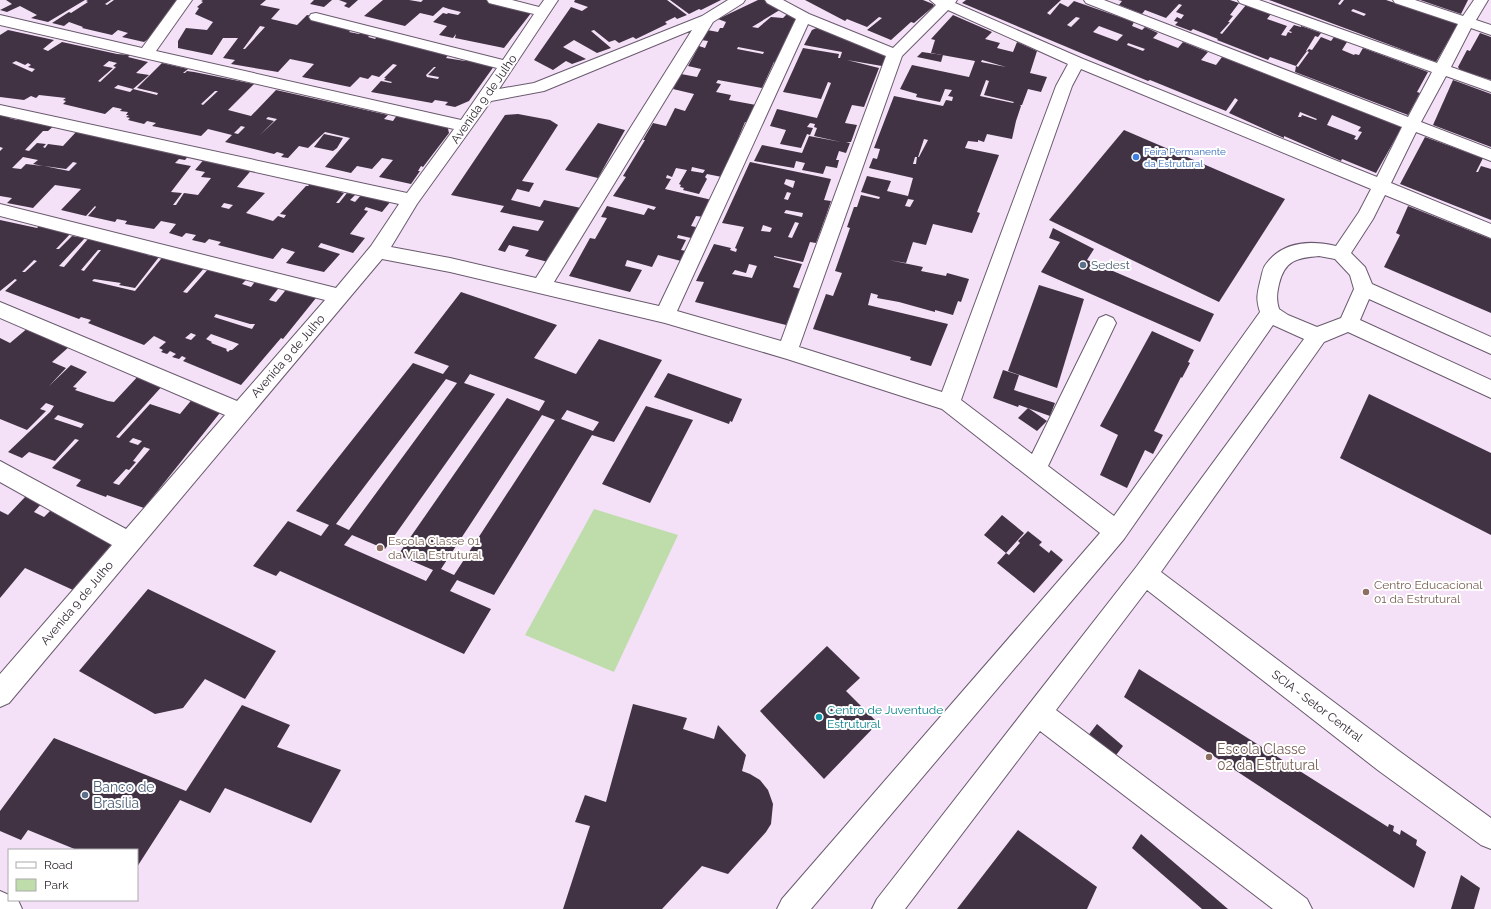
<svg xmlns="http://www.w3.org/2000/svg" width="1491" height="909" font-family="Raleway,sans-serif">
	<rect width="100%" height="100%" fill="#f4e1f8"/>
	<path fill="#beddaa" d="M594,509L678,535L614,672L525,635Z"/>
	<g fill="#413244" fill-rule="evenodd">
		<path d="M6,0H85L48,22L31,18L37,15L20,6L7,12L0,10L12,4Z"/>
		<path d="M88,0H111L105,4L107,5L114,0H179L171,22L144,42L122,37L128,33L118,30L112,35L82,28L83,27L69,22L64,26L52,23L69,12L71,13L88,2L86,1Z"/>
		<path d="M203,0H266L260,5L280,9L271,19L297,25L307,15L317,17L354,27L349,32L359,34L363,30L373,32L368,37L375,39L381,33L415,42L410,46L426,50L431,45L451,51L446,58L465,61L468,56L497,62L469,101L455,107L445,105L448,102L435,100L432,103L371,92L381,81L391,83L392,82L384,80L386,78H384L397,65L393,64L379,77L372,75L368,79L360,77L350,87L302,77L314,64L290,59L278,72L231,64L235,60L223,58L238,38H223L212,55L178,48V41L186,28L207,30L213,22L195,14L199,8L197,7L203,2L201,1ZM260,26L265,27L245,49H243ZM434,67H436L428,75L439,77L438,79L427,77L426,75Z"/>
		<path d="M314,0H332L324,7L310,4Z"/>
		<path d="M339,0H358L349,8L344,6L347,3Z"/>
		<path d="M383,0H409L421,2L423,0H501L535,8L504,48L455,38L456,34L453,38L439,35L447,26L433,22L443,13L447,14L448,13L458,15L461,12L449,9L443,7L433,16L420,13L405,26L364,16Z"/>
		<path d="M575,0H667L687,15L677,19L675,17L665,22L667,24L636,39L633,37L619,43L615,40L609,42L594,30L591,31L611,48L597,53L574,40L563,47L586,59L572,64L566,61L553,70L534,60L571,7L582,11L588,7L574,2Z"/>
		<path d="M670,0H721L701,10L699,9L689,14Z"/>
		<path d="M758,0H764L783,8L752,27L758,28L771,17L783,18L790,11L798,15L784,43H786L780,55H778L779,56L776,63L774,62L762,88L718,80L716,83L721,84L716,92L731,95L729,100L756,105L749,122H745L722,177L707,174L705,177L707,179L699,194L683,190L684,188L680,187L681,185L679,184L687,170L676,168L672,177L667,175L666,178L671,179L665,189L712,200L704,217L696,216L691,226L696,227L691,238L678,235L677,238L686,240L681,250L686,251L681,261L658,255L652,267L627,260L625,266L642,270L630,292L569,276L590,238L595,239L607,218L601,217L607,206L644,215L648,208L654,210L656,207L613,196L626,177L623,176L645,140H643L653,123L666,126L675,108L685,111L694,94L673,89L681,74L697,77L701,69L688,66L699,46L705,48L708,41L701,40L707,30L718,32L720,28H723L726,22L718,19ZM738,47L764,52L763,54L737,49ZM692,167L705,170L703,173L691,171Z"/>
		<path d="M805,0H923L933,4L934,6L914,23L911,22L891,40L867,30L882,18L879,17L867,27L847,19L845,21Z"/>
		<path d="M966,0H1061L1047,13L1050,15L1060,3L1068,7L1074,1L1134,22L1132,26L1142,30L1145,27L1158,33L1153,38L1178,48L1183,42L1208,52L1201,60L1216,65L1222,57L1312,92L1313,91L1341,102L1340,103L1368,114L1399,124L1398,126L1402,127L1376,173L1342,159L1341,161L1284,136V138L1229,113L1238,100L1235,98L1226,111L1150,80L1148,81L962,3ZM1076,17L1080,18L1071,27L1067,25ZM1099,26L1123,35L1117,41L1093,32ZM1128,43L1145,49L1143,51L1127,45ZM1300,112L1317,119L1316,120L1302,115L1301,117H1298ZM1332,115L1361,127L1358,131L1362,132L1357,140L1354,139L1356,136L1327,125Z"/>
		<path d="M1118,0H1230L1239,3L1230,15L1233,16L1228,22H1230L1220,33L1222,34L1246,5L1271,14L1267,19L1287,26L1281,35L1286,36L1288,32L1291,33L1292,32L1289,31L1294,25L1301,27V26L1321,33L1318,37L1315,36L1314,38L1306,51H1307L1296,66L1270,57L1268,60L1217,40L1218,39L1193,29L1191,31L1175,25L1178,22L1174,21L1177,17L1181,19L1184,15L1176,12L1182,5L1179,4L1166,18L1145,10L1142,14L1119,5L1122,1Z"/>
		<path d="M1269,0H1341L1338,4L1340,5L1344,0H1386L1458,24L1436,62ZM1353,9L1366,14L1364,16L1351,11Z"/>
		<path d="M1420,0H1468L1461,14Z"/>
		<path d="M953,15L992,32L985,39L1000,43L997,48L989,46L1013,52L1017,42L1037,51L1030,73L1047,77L1041,92L1028,89L1022,105H1020L1021,106L1016,121L1012,139L987,134L984,142L978,140V142L968,141L965,148L999,155L977,212L980,213L972,233L933,224L926,245L913,242L906,263L889,260L923,267L921,271L946,276L947,273L969,279L961,302L958,301L953,315L935,310V312L899,302L877,298L878,295L871,293L868,305L948,324L931,366L910,360L911,357L813,329L826,294L833,296L842,273L835,271L850,228L847,227L854,207H857L861,195L879,199L880,197L861,192L867,176L891,181L887,191L908,196L913,178L869,168L873,158L877,159L880,149L874,148L894,96L943,106L946,100L952,101L953,97L948,96L952,90L945,89L940,102L916,97L917,94L900,89L912,65L969,77L975,61L931,53L935,40L931,39ZM982,60L1006,67L981,62ZM986,80L989,81L984,95L1014,102L1013,103L980,96ZM924,139L928,140L919,157H917L916,164H913L915,157H918ZM908,199L914,200L910,207L905,206Z"/>
		<path d="M821,26L887,53L882,66L847,60L879,68L864,107L852,105L845,123L857,125L851,142H846L850,143L846,153L839,151L836,160H839L837,168L826,166L823,174L802,170L805,163L796,161L794,168L754,161L762,145L802,153L809,136L841,142L814,136L817,128L814,127L815,124L810,123L807,127L813,128L810,135L807,134L801,148L780,144L786,130L770,126L777,109L817,118L831,83L828,82L821,99L783,92L803,48L839,54L838,58H840L842,52L804,45L812,30Z"/>
		<path d="M8,30L54,40L43,49L48,51L62,42L117,54L130,55L128,57L148,62L136,73L149,75L133,89L118,85L114,88L130,92L133,89L157,95L158,93L137,88L162,63L188,69L183,73H185L187,71L194,72L254,84L228,110L251,116L276,90L388,115L384,119L393,121L397,115L447,124L449,133L423,167L421,166L418,171H420L411,184L379,177L393,160L382,158L372,169L357,166L351,173L325,167L350,138L325,132L308,148L299,146L288,158L281,157L284,154L277,152L274,154L225,142L232,135L208,129L201,136L152,126L156,123L147,121L144,124L128,120L130,118L126,117L129,115H126L128,112L120,111L122,109L113,107L105,114L63,104L66,101L63,100L66,98L39,95L36,98L31,96L24,100L0,97V35ZM16,61L25,65L28,63L31,65L28,67L35,69L32,72L12,63ZM109,61L117,63L113,66L116,67L100,82L98,81L113,68L103,66ZM215,91H218L203,105L201,104ZM268,117L277,119L259,136L274,121L266,119ZM241,126L245,127L238,134L234,133Z"/>
		<path d="M1480,33L1491,37V80L1460,70L1458,67L1467,50L1470,51Z"/>
		<path d="M1321,37L1331,41L1334,37L1347,42L1342,50L1354,55L1355,54L1359,55L1363,48L1428,72L1417,92L1420,93L1408,115L1295,72L1296,66L1298,67L1309,52L1307,51L1309,49L1312,50Z"/>
		<path d="M922,52L943,55L941,62L917,57Z"/>
		<path d="M1453,80L1491,94V147L1433,125Z"/>
		<path d="M0,114L11,117L9,118L17,120L19,118L56,124L48,131H43L25,150L29,151L37,143L46,144L43,147L45,148L48,144L63,146L76,132L191,153L185,160L179,159L175,163L191,166L171,192L182,193L173,205H176L184,193L198,195L211,178L201,177L205,172L195,170L206,157L254,167L237,187L265,193L246,213L273,221L278,216L284,218L286,215L280,214L306,186H308L313,181L336,188L334,190L344,193L336,203H339L347,193L355,195L350,200L355,202L362,194L391,201L382,212L366,207L364,210L368,211L350,234L365,238L353,253L321,243L318,247L340,254L324,272L286,263L295,252L282,248L273,259L218,245L221,242L209,239L205,243L192,240L196,235L186,233L182,237L169,233L176,224L161,221L154,229L125,224L127,221L117,219L115,222L88,216L96,207L95,206L86,216L61,210L81,189L55,185L33,208L7,203L12,198L0,196V151L3,148L0,147ZM23,157L38,160L33,164L43,166L26,164L21,169L12,168ZM73,162L77,163L69,171L44,166L66,169ZM224,203L233,205L229,209L221,207Z"/>
		<path d="M518,114L550,120L558,125L522,181L534,183L529,192L517,189L511,200L540,207L544,200L581,208L548,262L525,256L529,250L509,245L505,252L498,250L513,226L538,231L544,221L500,212L504,206L451,195L505,115Z"/>
		<path d="M598,123L625,130L598,178L565,170Z"/>
		<path d="M1124,130L1285,199L1219,302L1049,220Z"/>
		<path d="M324,134L343,138L337,148L333,151L314,147Z"/>
		<path d="M1425,137L1483,158L1476,172H1478L1481,166L1491,169V220L1400,184Z"/>
		<path d="M750,162L831,179L824,200L831,201L827,213L816,243L810,242L803,262L774,256V257L802,264L793,287L801,289L786,325L695,302L704,282L696,281L714,244L731,248L730,250L736,252L737,249L735,248L744,227L722,223ZM786,179L795,181L793,188L784,184ZM787,192L791,193L788,200L784,199ZM786,210L803,213L802,217L784,213ZM795,222L799,223L792,238L788,237ZM763,225L772,228L770,232L761,231ZM749,264L757,266L752,278L732,274L735,270L746,273Z"/>
		<path d="M1408,206L1491,239V313L1384,267L1400,235L1396,233Z"/>
		<path d="M0,220L37,228L40,225L71,233L56,249H59L72,236L85,238L59,266L64,267L88,239L149,252L147,255L159,257L135,288L119,285L121,283L94,279L92,281L135,291L165,254L206,266L183,292L187,293L210,267L250,276L242,284L251,287L257,279L282,284L269,300L276,302L289,286L314,292L316,298L283,339L281,338L241,385L183,361L186,358L182,356L179,359L172,357L176,354L170,351L167,354L161,352L163,350L159,348L166,342L154,336L144,345L88,323L91,320L81,317L79,319L5,291L17,280L15,279L0,291ZM98,250H101L84,271L81,270ZM34,260L37,261L25,272H22ZM216,314L250,324H255L252,329L214,317ZM191,333L196,335L191,340L185,338ZM211,334L239,344L232,350H230L228,352L226,350L227,349L211,343L212,342L206,339Z"/>
		<path d="M1053,228L1094,249L1087,260L1214,314L1200,342L1041,272L1060,242L1049,238Z"/>
		<path d="M1039,285L1084,299L1057,388L1008,371Z"/>
		<path d="M461,292L557,325L534,358L576,374L599,339L662,360L614,442L592,435L494,595L457,580L450,591L491,609L464,654L280,571L276,576L253,566L288,521L321,536L329,525L296,511L413,363L443,374L449,366L414,353ZM470,374L545,401L539,411L507,398L398,555L433,570L426,581L344,545L352,535L385,549L495,394L464,383ZM446,379L457,383L349,530L336,524ZM567,410L599,422L593,431L561,419ZM542,415L555,420L454,575L441,569Z"/>
		<path d="M29,327L61,342L59,344L66,347L69,345L70,346L52,362L66,368L49,386L71,365L87,372L73,387L77,388L75,390L108,401L114,402L141,373L165,383L116,437L119,438L150,404L180,414L194,397L223,409L144,508L107,495L106,497L76,486L81,480L52,468L79,440L75,439L55,461L29,452L22,458L8,452L50,412L54,406L46,403L40,409L46,411L27,430L0,419V338L10,343ZM58,415L84,424L81,428L54,419ZM133,438L142,441L138,445L129,442ZM144,447L150,449L119,485L113,483L126,469L129,470L136,462L133,461Z"/>
		<path d="M1152,331L1194,350L1188,362L1190,363L1182,378L1181,377L1154,431L1163,435L1153,454L1145,450L1127,488L1100,475L1118,435L1100,426Z"/>
		<path d="M1003,370L1019,375L1014,390L1055,403L1050,416L1019,405L1018,407L993,398Z"/>
		<path d="M668,373L742,399L732,422L730,421L729,424L654,397Z"/>
		<path d="M1369,394L1491,453V535L1340,458Z"/>
		<path d="M646,406L693,420L650,503L602,484Z"/>
		<path d="M1028,408L1047,421L1037,431L1018,418Z"/>
		<path d="M26,496L42,503L34,512L44,517L51,510L117,538L73,590L25,568L0,598V511L8,515Z"/>
		<path d="M1002,515L1024,533L1006,553L1009,555L1020,543L1018,541L1028,531L1042,542L1039,545L1049,553L1051,550L1063,560L1034,593L997,563L1006,553L984,535Z"/>
		<path d="M148,589L276,651L245,699L205,679L183,708L155,714L79,671Z"/>
		<path d="M827,646L860,678L846,691L878,723L824,779L760,711Z"/>
		<path d="M1139,669L1388,827L1389,824L1394,826L1393,831L1400,835L1401,830L1417,840L1416,845L1426,852L1414,888L1124,697Z"/>
		<path d="M633,704L687,718L683,729L714,739L718,725L746,755L742,771L750,774L760,780L768,790L773,804L771,824L766,832L728,874L702,866L662,909H563L590,826L575,822L585,795L606,802Z"/>
		<path d="M242,705L290,725L277,747L341,770L311,823L225,788L210,813L180,800L137,867V850H77L28,830L21,840L0,831V811L54,738L186,791Z"/>
		<path d="M1097,724L1123,746L1110,763L1084,741Z"/>
		<path d="M1018,830L1097,887L1087,909H957Z"/>
		<path d="M1141,834L1228,909H1202L1132,848Z"/>
		<path d="M1461,875L1480,888L1474,909H1451Z"/>
	</g>
	<g fill="none" stroke-linecap="round" stroke-linejoin="round">
		<g stroke="#6a5a6e" stroke-width="2">
			<g id="minor">
				<path d="M177,0H192L156,51L461,120L497,68L311,20L309,17L311,14L316,13L503,60L534,14L489,3L487,0H512L539,7L544,0H558L499,89L534,83L702,16L728,0H745L743,3L713,22L554,282L659,306L796,19L767,3L765,0H783L809,14L893,48L936,5L930,0H957L955,3L1083,59L1377,177L1402,127L1086,3L1084,0H1104L1408,117L1432,72L1240,3L1238,0H1259L1437,63L1458,24L1395,3L1393,0H1415L1463,16L1474,0H1488L1476,20L1491,25V35L1471,28L1451,67L1491,81V92L1446,76L1421,122L1491,149V161L1416,132L1391,183L1491,224V238L1385,195L1373,219L1351,253L1365,267L1372,284L1491,337V354L1369,299L1360,320L1491,380V398L1348,332L1324,342L1161,572L1399,751L1491,818V849L1481,845L1379,771L1147,590L1056,710L1307,899L1312,909H1273L1040,731L905,909H872L877,899L1137,566L1304,339L1273,325L1124,539L811,909H777L782,899L1100,533L942,409L787,359L665,323L450,272L382,259L9,703L0,707V674L112,545L0,482V461L126,529L225,415L0,318V302L237,401L325,300L0,216V204L336,288L371,246L399,204L0,115V105L407,193L454,129L0,25V15L142,48ZM948,10L1068,64L1056,86L942,392L799,347L902,56ZM808,24L886,56L781,341L677,311ZM692,30L536,278L450,258L391,247L417,204L491,101L544,91ZM1081,69L1371,189L1359,212L1336,246C1311,240 1283,241 1266,264C1262,269 1262,276 1260,282C1257,295 1256,299 1260,312L1114,516L1048,466L1116,323L1113,318L1106,315L1099,318L1032,454L961,400L1072,86ZM1319,256L1335,259L1350,275L1354,289L1341,318L1317,327L1288,315L1279,309C1276,299 1277,293 1279,284C1285,260 1297,258 1319,256Z"/>
				<path d="M0,891L9,895V900H18L22,909H0Z"/>
			</g>
		</g>
		<use href="#minor" fill="#fff" fill-rule="evenodd"/>
	</g>
	<circle fill="#3f7fe0" stroke="#fff" stroke-width="1.5" cx="1136" cy="157" r="4"/>
	<g fill="#5c6f8a" stroke="#fff" stroke-width="1.5">
		<circle cx="1083" cy="265" r="4"/>
		<circle cx="85" cy="795" r="4"/>
	</g>
	<g fill="#8d6e63" stroke="#fff" stroke-width="1.5">
		<circle cx="380" cy="548" r="4"/>
		<circle cx="1366" cy="592" r="4"/>
		<circle cx="1209" cy="757" r="4"/>
	</g>
	<circle fill="#0f9aa8" stroke="#fff" stroke-width="1.5" cx="819" cy="717" r="4"/>
	<g text-anchor="middle" dominant-baseline="central" stroke-width="4" stroke-linejoin="round" paint-order="stroke">
		<g font-size="10" fill="#366cbe" stroke="#fff" text-anchor="start">
			<text x="1144" y="151">Feira Permanente<tspan x="1144" dy="12">da Estrutural</tspan></text>
		</g>
		<g font-size="12" fill="#2e2730" stroke="#fff">
			<text transform="translate(484 99) rotate(-55)">Avenida 9 de Julho</text>
			<text transform="translate(288 356) rotate(-49)">Avenida 9 de Julho</text>
			<text transform="translate(77 603) rotate(-50)">Avenida 9 de Julho</text>
			<text transform="translate(1317 706) rotate(37)">SCIA - Setor Central</text>
		</g>
		<g font-size="12" fill="#4e5e75" stroke="#fff" text-anchor="start">
			<text x="1091" y="265">Sedest</text>
		</g>
		<g font-size="12" fill="#785e54" stroke="#fff" text-anchor="start">
			<text x="388" y="541">Escola Classe 01<tspan x="388" dy="14">da Vila Estrutural</tspan></text>
			<text x="1374" y="585">Centro Educacional<tspan x="1374" dy="14">01 da Estrutural</tspan></text>
		</g>
		<g font-size="12" fill="#0d838f" stroke="#fff" text-anchor="start">
			<text x="827" y="710">Centro de Juventude<tspan x="827" dy="14">Estrutural</tspan></text>
		</g>
		<g font-size="14" fill="#785e54" stroke="#fff" text-anchor="start">
			<text x="1217" y="749">Escola Classe<tspan x="1217" dy="16">02 da Estrutural</tspan></text>
		</g>
		<g font-size="14" fill="#4e5e75" stroke="#fff" text-anchor="start">
			<text x="93" y="787">Banco de<tspan x="93" dy="16">Brasília</tspan></text>
		</g>
	</g>
	<rect x="8" y="849" width="130" height="52" fill="#ffffff" stroke="#aba9ac"/>
	<rect x="16" y="862" width="20" height="6" fill="#ffffff" stroke="#aba9ac"/>
	<text x="44" y="869" font-size="12" fill="#2e2730">Road</text>
	<rect x="16" y="879" width="20" height="12" fill="#beddaa" stroke="#aba9ac"/>
	<text x="44" y="889" font-size="12" fill="#2e2730">Park</text>
</svg>
